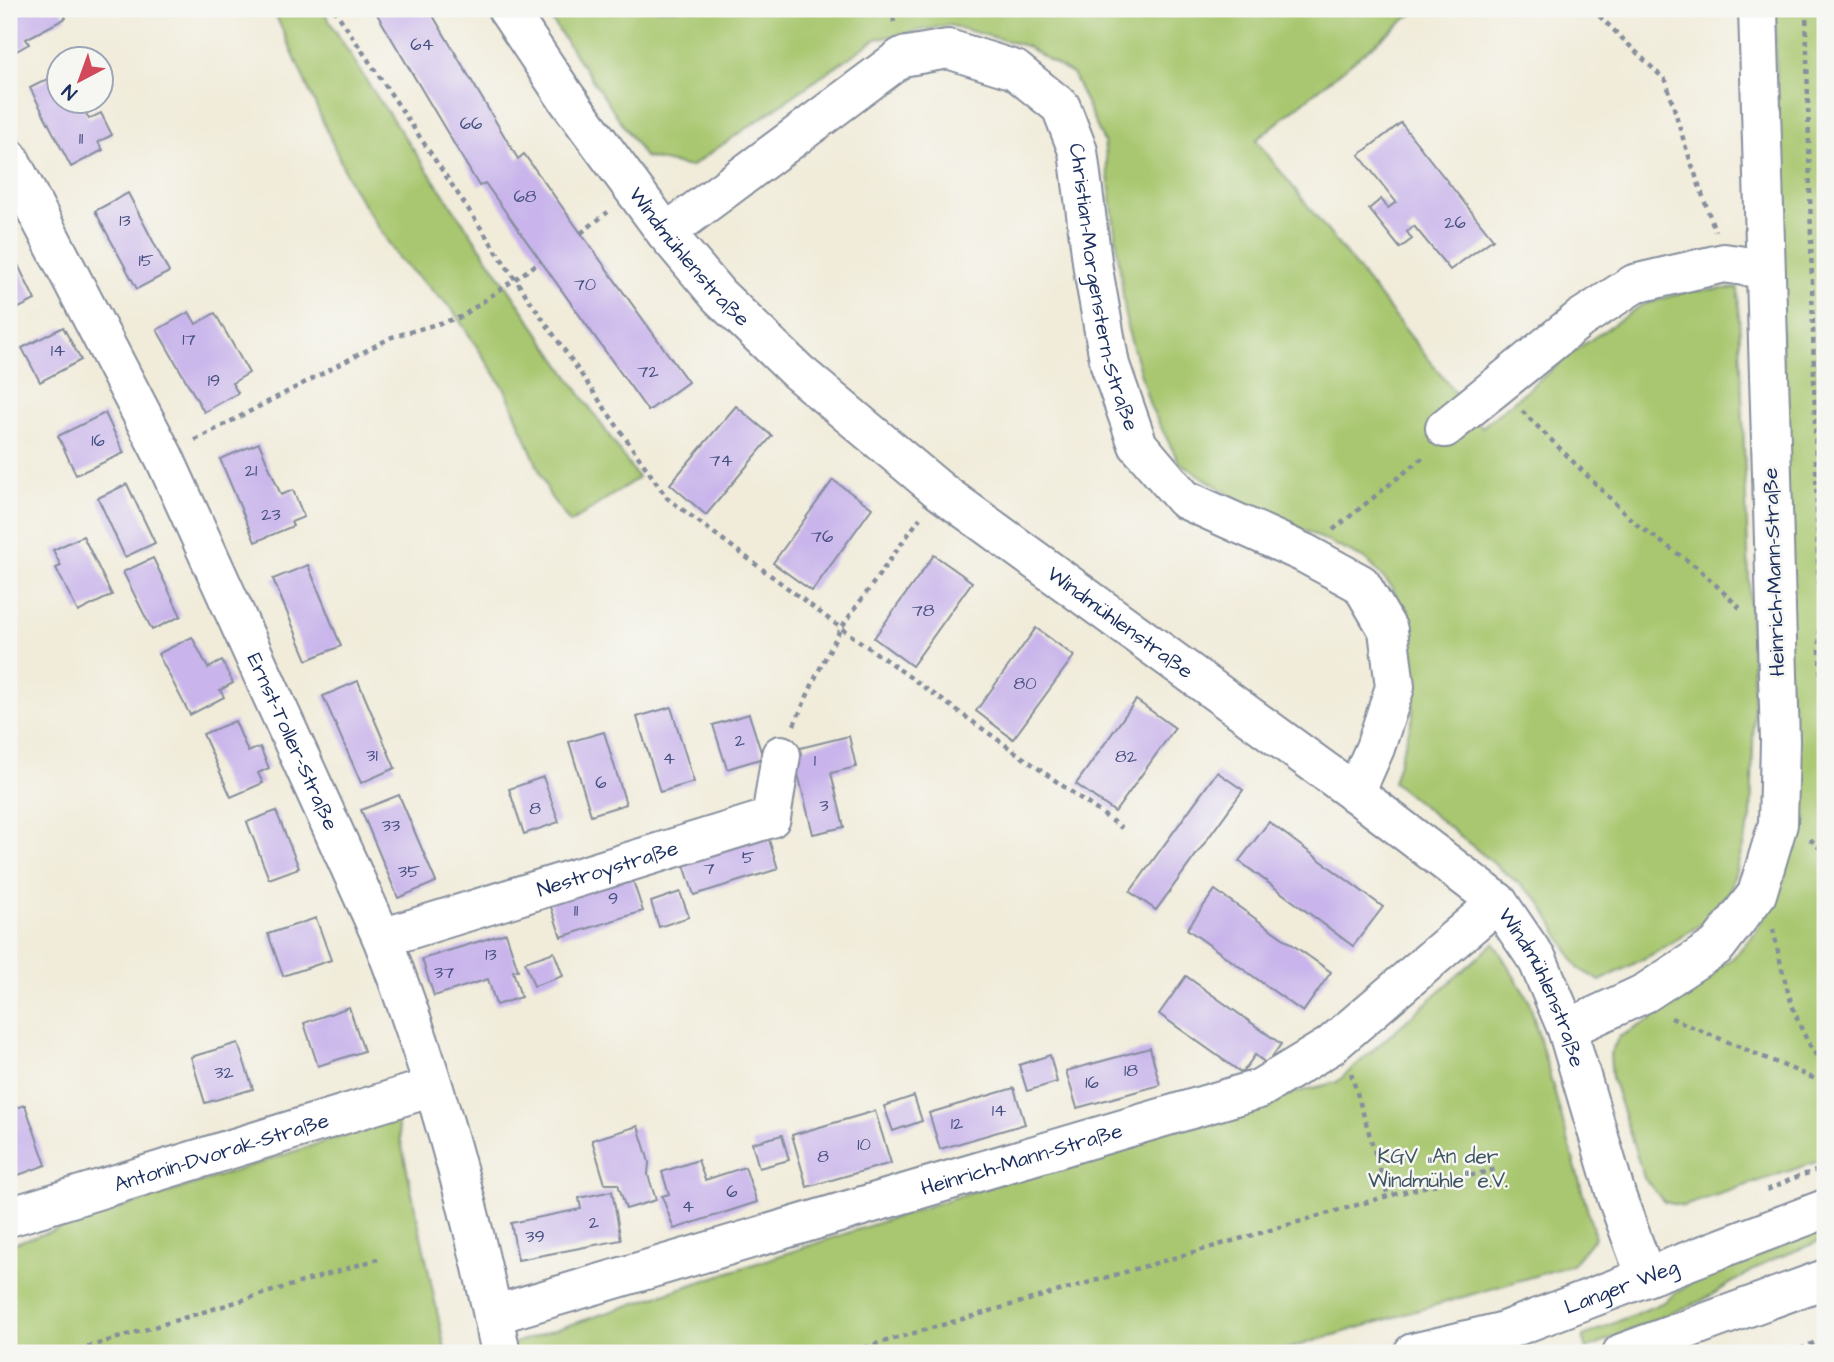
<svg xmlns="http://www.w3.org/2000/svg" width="1834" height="1362" font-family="'Architects Daughter',sans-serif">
	<rect width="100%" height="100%" fill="#f6f6f2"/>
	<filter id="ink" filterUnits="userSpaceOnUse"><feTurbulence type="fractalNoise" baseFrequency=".0143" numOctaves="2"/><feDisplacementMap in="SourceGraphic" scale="14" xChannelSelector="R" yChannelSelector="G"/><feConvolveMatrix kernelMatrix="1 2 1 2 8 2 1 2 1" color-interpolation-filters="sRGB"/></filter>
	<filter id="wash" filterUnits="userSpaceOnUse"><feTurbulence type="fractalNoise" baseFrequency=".00686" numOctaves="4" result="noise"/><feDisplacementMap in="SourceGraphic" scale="28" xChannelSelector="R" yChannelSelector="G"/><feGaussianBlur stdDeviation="1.57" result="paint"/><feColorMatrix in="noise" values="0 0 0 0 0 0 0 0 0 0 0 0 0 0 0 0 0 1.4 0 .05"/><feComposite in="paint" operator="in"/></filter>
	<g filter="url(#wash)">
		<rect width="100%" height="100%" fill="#f1ecda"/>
		<g fill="#a9c76f" stroke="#627b66" stroke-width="2">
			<path d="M273,9H322L369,85L638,478L570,523L550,496L506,391L452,309L399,259L351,185Z"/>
			<path d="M544,9H1418L1256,140L1482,427L1577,349L1642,305L1688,291L1738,288L1754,712L1751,818L1730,891L1703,923L1655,953L1600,981L1578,968L1539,900L1393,782L1413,717V653L1393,588L1367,560L1232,496L1179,462L1150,406L1127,327L1104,142L1073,75L1026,46L949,25L876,39L690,167L645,157Z"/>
			<path d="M1775,9H1825V1159L1684,1206L1664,1202L1644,1178L1612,1078L1610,1054L1619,1037L1652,1019L1656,1006L1733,958L1755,933L1784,880L1791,835Z"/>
			<path d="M1494,943L1529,1001L1595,1237L1572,1265L1273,1353H485L1192,1119L1337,1082Z"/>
			<path d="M396,1118L446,1353H9V1245Z"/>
			<path d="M1825,1224V1239L1767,1262L1703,1300L1587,1349L1583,1336L1664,1302L1707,1270Z"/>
		</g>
		<g id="blocks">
			<g fill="#c9b5eb">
				<path d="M9,9H61L66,18L26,39L29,44L11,54L9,49Z"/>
				<path d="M374,9H429L518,159L524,154L688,382L648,411L485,183L479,186Z"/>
				<path d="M60,73V102H80L89,119L101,113L112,135L98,142L103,150L71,167L30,88Z"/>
				<path d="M1401,123L1493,239L1450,270L1414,226L1407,232L1412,239L1400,248L1369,209L1381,199L1388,208L1396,202L1359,155Z"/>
				<path d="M128,193L169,272L137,289L95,211Z"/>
				<path d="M18,265L35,300L9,313V270Z"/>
				<path d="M189,312L196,324L215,313L249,373L232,383L238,393L204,412L157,330Z"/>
				<path d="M63,327L81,360L40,382L22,348Z"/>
				<path d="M736,406L772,436L706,515L670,484Z"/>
				<path d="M105,413L124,453L76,475L58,436Z"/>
				<path d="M259,443L281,495L293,490L304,517L291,522L293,526L255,542L220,459Z"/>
				<path d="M833,480L872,508L812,591L773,563Z"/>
				<path d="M127,484L155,543L125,557L98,498Z"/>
				<path d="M83,536L112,595L78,612L56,568L61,566L53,550Z"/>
				<path d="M934,555L972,582L912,666L874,638Z"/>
				<path d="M153,558L181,616L152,630L123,572Z"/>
				<path d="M308,565L341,646L307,660L273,579Z"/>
				<path d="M1036,628L1074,656L1013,739L976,711Z"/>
				<path d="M192,637L208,668L222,661L233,683L220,690L224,697L190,715L158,654Z"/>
				<path d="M358,681L395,768L361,783L323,696Z"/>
				<path d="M1136,700L1175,728L1115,812L1076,784Z"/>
				<path d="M671,707L694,782L660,792L637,717Z"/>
				<path d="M749,714L763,758L727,769L713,725Z"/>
				<path d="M235,721L248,752L260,747L269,768L258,773L263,783L231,797L203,734Z"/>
				<path d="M604,732L626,804L591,815L569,742Z"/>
				<path d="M849,736L856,767L831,773L844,827L813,834L792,750Z"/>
				<path d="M1217,772L1243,790L1156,910L1130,892Z"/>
				<path d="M543,777L559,822L524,834L509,789Z"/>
				<path d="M399,795L436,882L398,898L361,810Z"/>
				<path d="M276,811L299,868L269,879L247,822Z"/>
				<path d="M1269,822L1383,907L1353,946L1239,861Z"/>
				<path d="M767,833L778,869L694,895L682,859Z"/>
				<path d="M631,875L643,911L561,937L549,901Z"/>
				<path d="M1215,890L1331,972L1303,1012L1187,929Z"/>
				<path d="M680,892L689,917L659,927L651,902Z"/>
				<path d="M316,918L331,960L283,976L268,934Z"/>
				<path d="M506,933L518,970L513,971L521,997L496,1005L488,979L434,996L422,959Z"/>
				<path d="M554,952L563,976L534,986L525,962Z"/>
				<path d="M1186,976L1281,1044L1267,1064L1255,1055L1242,1073L1159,1014Z"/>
				<path d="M349,1007L364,1051L318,1066L304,1023Z"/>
				<path d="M238,1043L253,1089L205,1103L191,1057Z"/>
				<path d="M1150,1048L1160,1085L1077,1108L1066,1071Z"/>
				<path d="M1050,1055L1057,1082L1027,1091L1019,1065Z"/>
				<path d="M1014,1088L1025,1124L940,1149L929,1113Z"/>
				<path d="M914,1096L922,1121L893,1131L884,1106Z"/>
				<path d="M25,1105L46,1165L13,1177L9,1165V1110Z"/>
				<path d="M875,1111L891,1163L807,1187L792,1135Z"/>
				<path d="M638,1126L649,1162L648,1175L656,1200L626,1209L618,1184H605L592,1140Z"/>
				<path d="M782,1135L789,1160L759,1168L752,1143Z"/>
				<path d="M698,1160L705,1180L745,1167L757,1202L674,1229L662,1196L669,1194L662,1172Z"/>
				<path d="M612,1191L621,1240L518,1260L511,1223L581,1209L579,1198Z"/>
			</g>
		</g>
	</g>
	<g filter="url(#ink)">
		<use href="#blocks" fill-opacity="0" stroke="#868e9c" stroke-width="2"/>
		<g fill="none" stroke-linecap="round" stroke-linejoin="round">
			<g stroke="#868e9c" stroke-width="42">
				<g id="minor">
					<path id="s1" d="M507,9L565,96L666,233L719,296L798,372L940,491L1355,793L1498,902L1538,961L1567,1029L1617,1198L1646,1277"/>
					<path id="s2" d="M9,158L164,457L382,938C434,1072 472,1213 501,1353"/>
					<path id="s3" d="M666,233L902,57L948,49L1015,70L1061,107L1078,151L1093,269L1110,365L1138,445L1184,499L1304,553L1361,584L1388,630L1395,687L1375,748L1355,793"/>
					<path d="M1445,428L1580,319L1634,284L1724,263L1764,269"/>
					<path id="s4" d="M382,938L771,818L781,755"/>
					<path d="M1567,1029L1645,993L1717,946L1757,894L1778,824L1780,741L1758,9"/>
					<path id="s5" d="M9,1217L433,1087"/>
					<path id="s6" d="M493,1315L1259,1089L1330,1046L1498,902"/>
				</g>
			</g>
			<g stroke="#868e9c" stroke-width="42">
				<g id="major">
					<path id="s7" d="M1413,1353L1501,1332L1825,1209"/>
					<path d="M1622,1353L1825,1279"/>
				</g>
			</g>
			<g stroke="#868e9c" stroke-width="4.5" stroke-dasharray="5 5" stroke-linecap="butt">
				<path d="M334,9L515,279L667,498L841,628L1122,828"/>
				<path d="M891,9L894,22"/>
				<path d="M1592,9L1666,81L1685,145L1715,231"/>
				<path d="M1806,9L1822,743"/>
				<path d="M581,233L608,212"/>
				<path d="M1522,411L1636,524L1698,568L1740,608"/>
				<path d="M195,440L392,337L461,317L541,261"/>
				<path d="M1333,530L1425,456"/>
				<path d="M794,725L817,674L841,628L920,518"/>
				<path d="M1810,839L1825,853"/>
				<path d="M1773,929C1784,978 1793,1028 1825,1067"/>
				<path d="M1671,1018L1825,1083"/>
				<path d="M1351,1073L1388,1196"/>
				<path d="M1767,1190L1799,1176L1825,1168"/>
				<path d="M68,1353L378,1259"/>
				<path d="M845,1353L1388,1196L1497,1169"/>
				<path d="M1791,1353L1825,1338"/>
			</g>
			<use href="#minor" stroke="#fff" stroke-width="38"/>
			<use href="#major" stroke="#fff" stroke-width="38"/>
		</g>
	</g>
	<g text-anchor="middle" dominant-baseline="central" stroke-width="5" stroke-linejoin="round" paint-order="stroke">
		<g font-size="18" fill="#465081">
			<text x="422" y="44">64</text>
			<text x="471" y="123">66</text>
			<text x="81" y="138">11</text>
			<text x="525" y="196">68</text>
			<text x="125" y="220">13</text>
			<text x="1455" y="222">26</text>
			<text x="146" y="260">15</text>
			<text x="585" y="284">70</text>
			<text x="189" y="339">17</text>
			<text x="58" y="350">14</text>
			<text x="648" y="371">72</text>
			<text x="214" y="380">19</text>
			<text x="98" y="440">16</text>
			<text x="721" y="460">74</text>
			<text x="251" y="470">21</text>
			<text x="271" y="514">23</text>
			<text x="822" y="536">76</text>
			<text x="923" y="610">78</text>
			<text x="1025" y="683">80</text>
			<text x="740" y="740">2</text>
			<text x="372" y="755">31</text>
			<text x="1126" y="756">82</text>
			<text x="669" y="758">4</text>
			<text x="815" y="760">1</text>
			<text x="601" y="782">6</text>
			<text x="824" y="805">3</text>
			<text x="535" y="808">8</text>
			<text x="391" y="825">33</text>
			<text x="748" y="857">5</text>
			<text x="709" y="868">7</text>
			<text x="409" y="871">35</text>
			<text x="613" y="898">9</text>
			<text x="576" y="910">11</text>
			<text x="491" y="954">13</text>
			<text x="444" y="972">37</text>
			<text x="1131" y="1070">18</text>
			<text x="224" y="1072">32</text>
			<text x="1092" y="1082">16</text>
			<text x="999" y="1110">14</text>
			<text x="957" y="1123">12</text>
			<text x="864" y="1144">10</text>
			<text x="823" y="1156">8</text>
			<text x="732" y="1191">6</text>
			<text x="688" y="1206">4</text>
			<text x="594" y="1222">2</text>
			<text x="535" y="1236">39</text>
		</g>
		<g font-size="21" fill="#1b2f5e" stroke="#f6f6f2">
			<text stroke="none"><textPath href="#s1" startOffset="308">Windmühlenstraße</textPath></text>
			<text stroke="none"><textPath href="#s3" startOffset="656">Christian-Morgenstern-Straße</textPath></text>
			<text transform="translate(1774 572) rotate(-92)">Heinrich-Mann-Straße</text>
			<text stroke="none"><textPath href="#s1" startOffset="875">Windmühlenstraße</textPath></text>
			<text stroke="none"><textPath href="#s2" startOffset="649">Ernst-Toller-Straße</textPath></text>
			<text stroke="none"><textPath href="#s4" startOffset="236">Nestroystraße</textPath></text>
			<text stroke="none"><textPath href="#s1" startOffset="1442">Windmühlenstraße</textPath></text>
			<text stroke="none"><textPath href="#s5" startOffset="222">Antonin-Dvorak-Straße</textPath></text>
			<text stroke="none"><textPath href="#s6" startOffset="551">Heinrich-Mann-Straße</textPath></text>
			<text stroke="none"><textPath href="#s7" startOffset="219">Langer Weg</textPath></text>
		</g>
		<g font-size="21" fill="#3e5562" stroke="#f6f6f2">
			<text x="1438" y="1156">KGV „An der<tspan x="1438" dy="24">Windmühle“ e.V.</tspan></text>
		</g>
	</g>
	<rect width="1834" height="1362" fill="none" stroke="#f6f6f2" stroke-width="35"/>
	<g transform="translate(80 80) rotate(221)"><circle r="33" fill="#f6f6f2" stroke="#9ea6b7" stroke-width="2"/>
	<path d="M0-5L12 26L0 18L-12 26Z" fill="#d1495b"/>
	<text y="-10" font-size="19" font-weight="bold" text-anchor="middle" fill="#1b2f5e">N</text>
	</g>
</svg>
